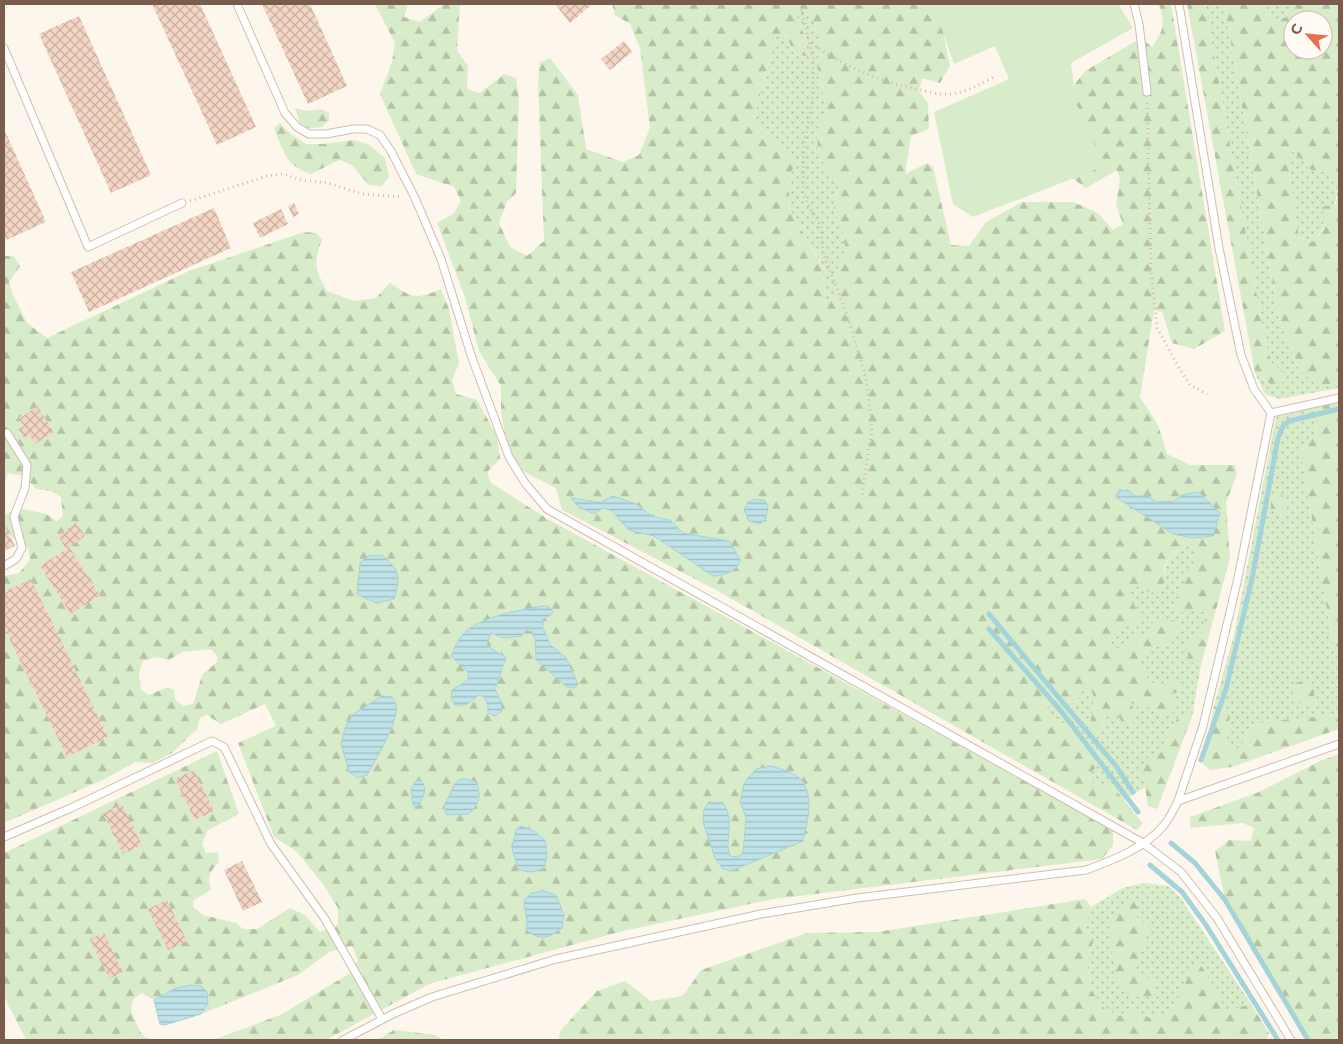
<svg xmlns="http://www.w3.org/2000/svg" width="1343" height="1044" font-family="Montserrat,sans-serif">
	<defs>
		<pattern id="grass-dots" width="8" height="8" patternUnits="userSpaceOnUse" patternTransform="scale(1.25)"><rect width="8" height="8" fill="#d8ecc9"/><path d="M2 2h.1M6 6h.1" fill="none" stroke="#b4c2a5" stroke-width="1.8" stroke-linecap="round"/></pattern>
		<pattern id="forest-firs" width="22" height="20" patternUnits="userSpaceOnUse" patternTransform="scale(1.25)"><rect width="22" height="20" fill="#d8ecc9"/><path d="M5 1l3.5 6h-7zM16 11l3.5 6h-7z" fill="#b4c2a5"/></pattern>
		<pattern id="water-rules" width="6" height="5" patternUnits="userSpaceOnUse" patternTransform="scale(1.25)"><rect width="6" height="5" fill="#bfe3e8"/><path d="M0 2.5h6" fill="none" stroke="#a0bbbe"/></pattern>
		<pattern id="building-cross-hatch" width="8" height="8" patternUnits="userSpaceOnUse" patternTransform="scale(1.25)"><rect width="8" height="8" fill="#f3d5c3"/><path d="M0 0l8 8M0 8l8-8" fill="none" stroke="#cab0a1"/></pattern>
	</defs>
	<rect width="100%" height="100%" fill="#fdf6ec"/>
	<g fill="url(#grass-dots)" fill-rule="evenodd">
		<path d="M1205,4H1224L1279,318L1299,370L1319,386L1339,383V388L1279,399L1265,394L1255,373L1270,384L1284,374L1272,363L1265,341Z"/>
		<path d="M1268,4H1295L1285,19H1272Z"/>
		<path d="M801,8L815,23L822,45L817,64L827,113L817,131L818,155L839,184L834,207L843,234L846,255L835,274L834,299L825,300L822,265L790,210L788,179L754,118L776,36L785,34L794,53L806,55L807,42L796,14Z"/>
		<path d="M1293,151L1311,170L1329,172L1339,179C1335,208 1332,220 1312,242L1299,237L1287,159Z"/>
		<path d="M1317,407L1315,434L1301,452L1334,652L1339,655V715L1267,721L1252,727L1239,749L1226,746L1230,715L1214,706L1234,635L1276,417Z"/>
		<path d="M1188,545L1198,552L1192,568L1184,613L1197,609L1206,613L1203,632L1189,661L1201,665L1192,717H1179L1170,730L1163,751L1142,769L1145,787L1124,801L1113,787L1093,784L1089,775L1095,767L1092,757L1076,731L1048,715L1047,699L1075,703L1084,686L1093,691V711L1087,734H1101L1106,715L1117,712L1130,702L1137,699L1152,703L1167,695L1163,686L1151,683L1135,662L1150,647L1148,635L1133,637L1123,648H1114L1109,640L1120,626H1136L1127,595L1137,585L1149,592L1164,587C1164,564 1166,555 1188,545Z"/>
		<path d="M1144,883L1168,886L1180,897L1251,1004L1228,1011L1169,1013L1150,1018L1133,1010L1119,1016L1105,1009L1091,990L1087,962L1094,938L1085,928L1091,907L1123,888ZM1130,896L1135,916L1149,928L1135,971Z"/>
	</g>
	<g fill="url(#forest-firs)" fill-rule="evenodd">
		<path d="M375,4H408L404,17L420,22L444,4H460L457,51L468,66L467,89L480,93L504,74L516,78L519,99L516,193L507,202L499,223L510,247L527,256L544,241L538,82L540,62L550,58L578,95L586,149L623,162L639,155L650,128L640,48L630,24L615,15L612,4H984L962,32L944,37L950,66L940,83L922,78L919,91L928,103L929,129L911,136L905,174L927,163L933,167L951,245L969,246L986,222L1022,202H1073L1098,213L1113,230L1123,224L1116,205L1120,179L1117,170L1086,188L1065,173L1048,119L1085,71L1141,38L1152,47C1164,30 1165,24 1159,4H1171L1225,331L1194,349L1172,343L1162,312L1154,310L1140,397L1158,425L1167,454L1190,465H1235L1237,474L1226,502L1230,558L1201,665L1189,661L1187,646L1203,632L1206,613L1197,609L1184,613L1175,610L1183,585L1198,552L1188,545C1177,550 1165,557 1164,571C1164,582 1166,584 1159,593L1149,592L1137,585L1128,595L1144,621L1136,626H1120L1109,640L1114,648H1123L1133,637L1148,635L1153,621L1163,618L1179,622L1177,636L1168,647H1150L1135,662L1151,683L1163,686L1172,681L1179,684V692L1167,695L1172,699L1175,710L1169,716L1157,714L1152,704L1146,708L1136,699L1130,702L1135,712L1133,724H1123L1117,713L1106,715L1101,735L1093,739L1087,734L1093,711V691L1084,687L1075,703L1047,699L1048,715L1076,731L1092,757L1096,767L1089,775L1093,784L1113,787L1143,823L1137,830L716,590L562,510L556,488L519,469L507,443L501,412V386L479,351L465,297L437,223L454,213L461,201L454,187L416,174L380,94L392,62L395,43ZM801,8L815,23L822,45L817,64L827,113L817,131L818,155L839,184L834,207L843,234L846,255L835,274L834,299H825L822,266L790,210L788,179L795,164L754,117L776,36L786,35L794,53L806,56L807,42L796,15ZM1128,490C1144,501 1166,508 1182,495L1173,534ZM571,498L636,504L652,516L670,520L683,533L729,541L713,576L654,536L629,530L612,511Z"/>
		<path d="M1187,4H1205L1265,341L1272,363L1285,374L1282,384H1270L1255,373Z"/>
		<path d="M1224,4H1268L1272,19L1285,18L1295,4H1339V383L1319,386L1299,370L1279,318ZM1293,20H1323V50H1293ZM1293,151L1311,170L1329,172L1339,179L1336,204L1322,207L1324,229L1312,242L1299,237L1287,159Z"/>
		<path d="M295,108L307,111L321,109L329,113V120L322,127L308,128L300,123Z"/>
		<path d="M280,123L291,134L306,144H322L354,140L368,144L385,158L389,177L382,186L369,185L352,165L339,160L311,174C286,166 284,152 274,129Z"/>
		<path d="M304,232L316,233L322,239C313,264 315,269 327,291L354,301L376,298L390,283C413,298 415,300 441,289L449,309L459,363L452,380L456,394L477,400L497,436L500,459L487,472L491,483L546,518L1113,830V845L1102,859L774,899L623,931L429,984L326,1040H213L280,1015L349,974L358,960L352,946L329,952L298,975L201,1014L165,1025L160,1024L154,1000L142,993L133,999L131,1011L142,1035L151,1040H26L4,996V853L217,751L239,814L208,830L202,843L206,853L218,852L219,862C209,872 207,877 211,890L194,900L193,907L203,915L236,923L243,929H257L290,908L305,915L320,932L338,925V908L323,884L296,851L274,837L238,743L276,726L265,704L221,724L207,715L200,718L197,729L172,753L153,763L135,762L103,780L4,823V628L67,757L108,737L31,579L4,592V576L19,573L30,560L28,548C13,539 4,534 4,515L19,508L46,514L57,521L63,516L61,497L51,491L36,489L25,476L8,473L4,482V256H14L20,266L9,282L12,293L27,323L47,338L189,271ZM37,407L54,432L35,444L29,435L24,438L18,430L24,426L19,418ZM69,547L71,613L40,566ZM509,612L551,615L543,619C543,638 553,647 566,658L536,660L535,640L532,632L526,630L491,633L487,644L490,649L500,652L504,666L495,689L501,701V711L495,716L483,697L479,695L466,705L452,690L468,680V672L462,667ZM211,649L217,656V662L202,675L193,704L183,706L175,699L174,690L168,687L149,695L141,690L139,673L143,661L157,657L169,660L182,652ZM740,801L803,841L723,869L730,828L728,849L730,856L737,857L743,853L746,818Z"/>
		<path d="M1339,403V655L1334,652L1301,452L1315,434L1317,407Z"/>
		<path d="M1278,489L1284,498L1287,510L1281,517L1271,509V501Z"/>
		<path d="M1307,680L1315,688L1313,704L1303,705L1292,699L1295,683Z"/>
		<path d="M1214,706L1230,715L1226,746L1239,749L1252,727L1267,721L1339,715V729L1232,767L1210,770L1200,761L1206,746Z"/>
		<path d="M1179,716L1192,717L1157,809L1148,806L1142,769L1148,758L1163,751L1170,730Z"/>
		<path d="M1339,754V1040H1308L1225,900L1215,851L1229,840L1251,841L1254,828L1243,823L1190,828V817L1259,792L1320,761Z"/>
		<path d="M1130,896L1139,899L1135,916L1149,928L1135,971L1157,982L1153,997L1134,996L1115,976L1109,925Z"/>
		<path d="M1085,899L1091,907L1085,928L1094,938L1087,962L1091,990L1105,1009L1119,1016L1133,1010L1150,1018L1169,1013L1198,960L1227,1011L1251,1004L1269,1033L1266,1040H1175L1174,1039L1171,1040H558L561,1030L597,991L625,981L651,1001L683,996L701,970L807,933L877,932Z"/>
		<path d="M394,1030L435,1035L444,1040H377Z"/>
	</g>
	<path fill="#d8ecc9" d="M933,4H1118L1133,28L1071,63L1076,103L1105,166L973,217L953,204L934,112L1009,79L995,46L954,64Z"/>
	<g fill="url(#water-rules)" stroke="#a5d3da">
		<path d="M1128,490L1136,496H1149L1156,502L1174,501L1182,495L1199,492L1220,513L1213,536L1194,538L1173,534L1116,497L1119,491Z"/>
		<path d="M613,496L636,504L652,516L670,520L683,533L729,541L741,561C734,572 727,575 713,576L654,536L629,530L612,511L603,508L594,514L579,507L571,498L601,502Z"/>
		<path d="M754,499L764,500L768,505L766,519L760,524L749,521L744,510L748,502Z"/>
		<path d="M382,555C400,570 401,576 394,599L377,603L357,595L360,563L368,556Z"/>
		<path d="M543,606L549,607L553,611L551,615L543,619V628L550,644L566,658L578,684L574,688L567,687L536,660L535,640L532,632L526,630L521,636L504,638L491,633L487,644C492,651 500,652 506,658L495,689L501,701L502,711L495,716L488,713V706L484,697L479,695L466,705H455L451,699L452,690L468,680V672L451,656C455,647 458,639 465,632C482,616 521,610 543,606Z"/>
		<path d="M382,696L392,697C392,698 396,703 396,704C400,720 375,761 367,775L358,778L349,772L341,744L345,728L352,715Z"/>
		<path d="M771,766C781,769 797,773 803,782C814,799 807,823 803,841L731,871L723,869L715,858L703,822L704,809L709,802L723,803C736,821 724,837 730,856L737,857L743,853L746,818L740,801L744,784L756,769Z"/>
		<path d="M460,779H467L476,782C482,796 479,804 469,814L447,815L444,807L454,785Z"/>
		<path d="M416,781H422C427,790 424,796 419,805L415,807L413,805L411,789Z"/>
		<path d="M521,826L534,831L545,840L547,855L544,868C534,873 528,873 518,869L512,848L516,830Z"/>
		<path d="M544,891L556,895L564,915L562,928C547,939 541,941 526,930C529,915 524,915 524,901L531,893Z"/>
		<path d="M191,985L201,986L207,992L208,1004L201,1014L165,1025L160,1024L154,1000L176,988Z"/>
	</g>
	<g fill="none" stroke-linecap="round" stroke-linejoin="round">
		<g stroke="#a5d3da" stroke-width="5">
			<path d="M989,614L1116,766L1133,792"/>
			<path d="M989,629L1061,711L1138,812"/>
			<path d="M1201,760L1226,689L1252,579L1278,438L1283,426L1289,421L1339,409"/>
			<path d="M1171,843L1195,863L1225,900L1308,1040"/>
			<path d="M1150,865L1182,892L1206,925L1278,1040"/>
		</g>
	</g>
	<g fill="url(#building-cross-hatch)">
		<path d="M152,4H200L256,127L217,145Z"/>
		<path d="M262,4H310L347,86L308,104Z"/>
		<path d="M555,4H593L570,23Z"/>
		<path d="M79,16L151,175L111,193L39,34Z"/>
		<path d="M624,41L632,52L610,70L601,59Z"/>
		<path d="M4,129L46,222L6,240L4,235Z"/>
		<path d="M294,203L299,214L293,217L288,206Z"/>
		<path d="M214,208L231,248L89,312L71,272Z"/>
		<path d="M281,209L288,224L260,238L253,223Z"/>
		<path d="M37,406L54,432L35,444L29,435L24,438L18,429L24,426L19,419Z"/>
		<path d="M76,523L85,536L69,547L100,595L71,614L40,566L66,549L58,535Z"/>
		<path d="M4,524L15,546L4,551Z"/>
		<path d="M31,579L108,737L67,757L4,628V592Z"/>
		<path d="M194,770L214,811L195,820L175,779Z"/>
		<path d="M122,804L142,845L123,854L103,813Z"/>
		<path d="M242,861L262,902L243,911L224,870Z"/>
		<path d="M167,900L187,941L168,950L148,909Z"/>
		<path d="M104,933L123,972L109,979L90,939Z"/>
	</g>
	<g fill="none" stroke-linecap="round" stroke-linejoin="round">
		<g stroke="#d1beb0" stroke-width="9">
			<g id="lane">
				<path d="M237,4L285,113L297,127L309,134H326L353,129H367L380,135L391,151L415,198L441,259L472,358L509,457L525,483L547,509L1143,843L1181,872L1217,918L1291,1040"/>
				<path d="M1134,4L1139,24L1147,92"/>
				<path d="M4,48L88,247L182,203"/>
				<path d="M1271,413L1339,398"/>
				<path d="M4,566L16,559L22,548L14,517L25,488L27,465L7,433"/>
				<path d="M1178,801L1203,726L1238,578L1271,413L1254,389L1241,355L1219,248L1179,4"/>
				<path d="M4,837L71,808L212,741L224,747L271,844L325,919L382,1019"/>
				<path d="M343,1040L395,1013L432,997L556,959L761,914L857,898L1086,870C1111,861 1147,847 1164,825C1170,818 1174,808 1178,801L1339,744"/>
			</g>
		</g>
		<g stroke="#d9b8a5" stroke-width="3" stroke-dasharray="1 4" stroke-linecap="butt">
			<path d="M800,4L813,57V96L804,146L803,195L821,227L823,253L847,314L866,378L872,428L862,495"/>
			<path d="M811,43C845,67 879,81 920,90C927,91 935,94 942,94C961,96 980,84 996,76"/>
			<path d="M1147,103L1151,269L1157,328L1178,366L1190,385L1207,394"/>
			<path d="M190,201L267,176L283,174L301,180L328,183L362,194L402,197"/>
		</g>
		<use href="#lane" stroke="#fff" stroke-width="7"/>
	</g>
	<rect width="1343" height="1044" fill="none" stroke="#7a5c4d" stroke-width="10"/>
	<g transform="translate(1308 35) rotate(297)"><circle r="24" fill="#fffaf3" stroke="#cabbb1"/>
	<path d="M0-4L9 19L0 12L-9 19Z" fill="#e76f51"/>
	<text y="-8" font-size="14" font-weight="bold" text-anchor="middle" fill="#7a5c4d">С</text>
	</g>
</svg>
